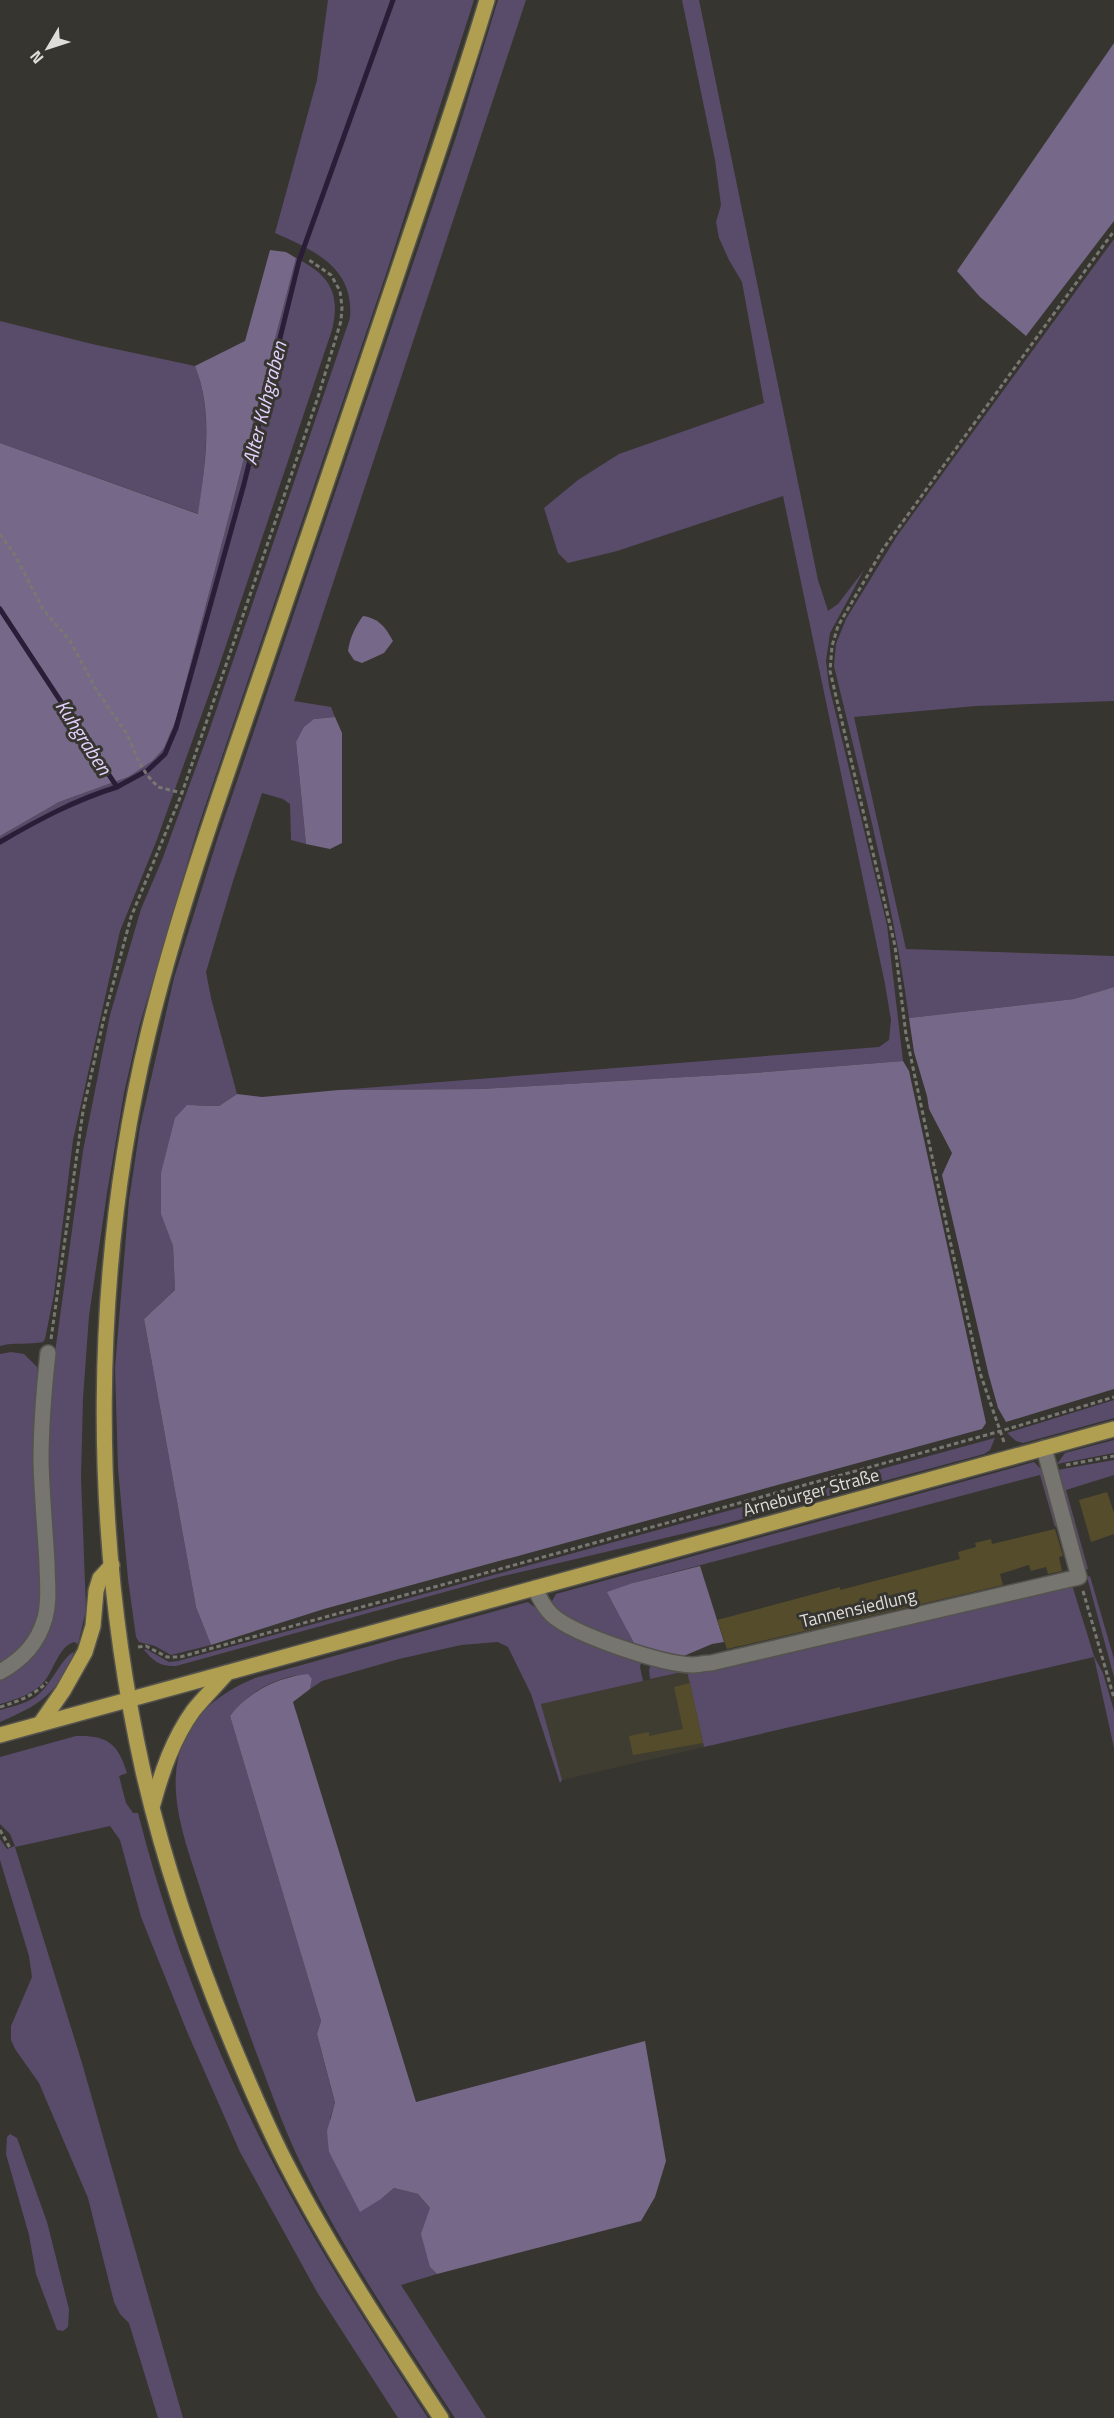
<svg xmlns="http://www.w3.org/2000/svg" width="1114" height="2418" font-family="'Titillium Web',sans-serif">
	<rect width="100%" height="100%" fill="#373530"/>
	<path fill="#3f3d31" d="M687,1671L704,1747L562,1780L541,1704Z"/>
	<g fill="#594c6a">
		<path d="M328,0H474L387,271L198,827L139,1027L124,1093L107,1193L89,1316L83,1398L81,1477L86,1610L78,1644L74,1642C58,1647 54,1671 43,1683C32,1694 15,1700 0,1704V1680L17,1670L39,1647L47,1635L55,1609L47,1476L49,1396L83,1151L110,1015L141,909L162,860L207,737L350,318C354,267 315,251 275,233L317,80Z"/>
		<path d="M498,0H526L294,701L331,707L335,717L314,719L296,742L306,844L291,840L290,804L283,799L262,793L233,881L206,972L211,998L237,1094L219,1106L196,1105L161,1173V1213L173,1246L175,1290L144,1319L196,1607L211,1645L171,1655L155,1646L139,1642L136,1637L128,1579L118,1468L115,1368L129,1200L140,1127L174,978L218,837L456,137Z"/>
		<path d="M682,0H699L818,580L828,611L838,604L864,570L830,633L826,661L829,686L887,925L903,1061L754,1073L482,1089L339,1090L879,1047L889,1040L891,1020L885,984L783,496L617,551L568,563L558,553L544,508L578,480L619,454L764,403L742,282L729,260L719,238L716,222L721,205L715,160Z"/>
		<path d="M1114,239V701L976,706L854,717L906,949L1114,956V987L1074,999L909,1018C893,899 862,783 834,666L836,644L846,619L897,536Z"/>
		<path d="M296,258C329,275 341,292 332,330L217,672L156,842L120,931L73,1140L54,1294L45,1339L43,1342C29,1345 14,1342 0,1346V836L59,802L128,777L164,748L176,720Z"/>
		<path d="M0,321L92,344L195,366C214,414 204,464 199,514L0,443Z"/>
		<path d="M11,1352L24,1354L37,1367L41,1596L34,1628L24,1647L0,1666V1354Z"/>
		<path d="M1114,1400V1418L1023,1443L1016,1441L1007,1433Z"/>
		<path d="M995,1438L990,1450L984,1454L720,1525L499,1577L176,1666C161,1667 153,1661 144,1650L146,1649L169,1662L178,1661Z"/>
		<path d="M1114,1440V1453L1057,1464L1065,1453Z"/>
		<path d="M1114,1460V1475L1066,1490L1088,1569L1084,1570L1057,1470Z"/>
		<path d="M1034,1462L1046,1474L1059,1524L1055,1527L1040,1475L633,1583L627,1630L635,1645L603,1636L564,1620L551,1603L556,1594Z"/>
		<path d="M1090,1576L1114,1659V1677L1087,1577Z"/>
		<path d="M1072,1585L1094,1656L1103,1673L1114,1711V1748L1094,1657L704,1747L687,1671L650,1679L649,1670L652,1661L673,1666Z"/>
		<path d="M528,1602L542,1613L642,1658L640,1667L643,1681L541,1704L562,1780L560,1783L531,1694L508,1647L498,1642L461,1645L399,1659L322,1681L310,1689L312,1679C306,1678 299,1675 293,1676C269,1681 245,1696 230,1716L321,2021L317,2034L335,2104L330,2118L329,2152L341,2174L381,2199L394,2188L418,2194L430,2208V2267L437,2274L401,2285L486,2418H455C402,2337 347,2256 304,2170C286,2134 273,2097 259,2060C239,2006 220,1952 203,1897C190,1854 167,1801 179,1755C189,1716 219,1693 255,1678Z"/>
		<path d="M74,1652C59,1693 38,1706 0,1722V1710C14,1706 30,1703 40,1693C51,1684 63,1656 74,1652Z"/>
		<path d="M76,1736C107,1735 118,1743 127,1773L119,1776L126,1803L133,1813H138C171,1943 222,2071 287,2189C330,2268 379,2343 428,2418H398L317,2292L240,2152L188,2034L141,1917L120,1840L110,1826L15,1847L82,2063L183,2418H158L129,2323L120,2314L114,2302L88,2198L39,2083L15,2049L11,2040V2026L32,1977L29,1956L0,1860V1839L7,1849L15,1846L10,1834L0,1824V1757Z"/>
		<path d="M10,2134L17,2138L47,2222L69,2309L68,2327L63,2331L57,2330L36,2274L29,2235L6,2154L7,2137Z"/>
	</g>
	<g fill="#766888">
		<path d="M1114,43V221L1026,336L980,297L957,271Z"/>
		<path d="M270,250L286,252L296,258L176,720L164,748L152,761L128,777L59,802L0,836V443L198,514C205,465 214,413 195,366L245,341Z"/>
		<path d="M363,616C380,619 385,627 393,641L384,653L362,663L354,660L348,651C350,637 355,627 363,616Z"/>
		<path d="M335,717L342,733V843L330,849L306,844L296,742L304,727L314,719Z"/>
		<path d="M1114,987V1389L1006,1422L998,1408L989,1376L942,1175L952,1153L929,1109L927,1096L914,1052L909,1018L1074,999Z"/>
		<path d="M903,1061L909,1071L986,1423L982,1429L324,1609L211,1645L196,1607L144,1319L175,1290L173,1246L161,1214V1173L175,1118L187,1105L219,1106L237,1094L262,1097L339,1090L482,1089L754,1073Z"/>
		<path d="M700,1566L724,1642L712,1644L679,1658L635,1645L607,1592L633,1583Z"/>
		<path d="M308,1674L312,1679L310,1689L293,1702L416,2102L645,2041L666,2161L655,2197L641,2221L437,2274L430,2267L421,2234L430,2208L418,2194L394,2188L381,2199L360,2212L329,2152L327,2131L335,2103L317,2034L321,2021L230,1716C248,1692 278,1677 308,1674Z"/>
	</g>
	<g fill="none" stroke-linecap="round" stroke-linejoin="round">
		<g stroke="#2a1d38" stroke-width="5">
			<path d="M0,609L117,787C75,800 38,820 0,842"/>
			<path d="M117,787L148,770L165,754L176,728L244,484L299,261L393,0"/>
		</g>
	</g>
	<g fill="#544c2b">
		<path d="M1107,1492L1114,1513V1534L1091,1542L1079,1500Z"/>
		<path d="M1055,1529L1063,1556L1059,1557L1062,1571L1048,1574L1046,1567L1031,1571L1029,1565L1000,1574L1003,1585L727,1649L717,1620L840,1587V1590L960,1559L958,1552L976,1547L975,1543L991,1539L992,1544Z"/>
		<path d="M690,1683L703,1743L633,1755L629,1736L649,1732V1736L683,1729L674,1687Z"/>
	</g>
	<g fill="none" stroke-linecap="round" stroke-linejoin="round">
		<g stroke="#54534e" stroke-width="18">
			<g id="minor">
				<path d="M535,1588C539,1598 544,1607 552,1615C574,1635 662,1664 692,1665C698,1665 705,1663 711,1663L1079,1577L1044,1448"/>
				<path d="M0,1672C23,1659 38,1643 45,1618C50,1600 47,1581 47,1563C45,1529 42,1496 41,1462C41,1426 44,1389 48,1353"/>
			</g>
		</g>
		<g stroke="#54534e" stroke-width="18">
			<g id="major">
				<path d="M40,1724L63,1691L85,1652L93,1626L96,1591L100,1578L112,1565"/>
				<path d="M0,1735L1114,1429"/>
				<path d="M153,1804C162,1771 173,1739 193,1711C203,1698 216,1686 227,1673"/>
				<path d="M441,2418C387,2336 333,2254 288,2167C270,2133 255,2097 240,2062C200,1968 166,1871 143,1771C90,1532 91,1272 148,1034C177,914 219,797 259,680C306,543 353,405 399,268C429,179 460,90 487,0"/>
			</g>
		</g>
		<g stroke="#787772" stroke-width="3" stroke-dasharray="4.5 3" stroke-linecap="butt">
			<path d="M0,534L15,555L43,609L70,641L97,691L127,734L139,762L147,775L158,787L182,793"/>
			<path d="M51,1339L83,1111L104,1018L131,917L182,793L318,397L341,321L342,307L340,291L331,275L309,260"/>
			<path d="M1004,1442L980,1373L949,1236L906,1035L895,946L830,671L832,646L838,626L883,549L1114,231"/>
			<path d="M1066,1465L1114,1456"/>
			<path d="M1083,1591L1114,1698"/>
			<path d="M138,1647L146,1646L167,1657H180L1001,1431L1114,1397"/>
			<path d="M0,1707C19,1701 33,1696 47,1682"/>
			<path d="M0,1830L10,1848"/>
		</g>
		<use href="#minor" stroke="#77756f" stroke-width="15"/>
		<use href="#major" stroke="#b09e51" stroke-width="15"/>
	</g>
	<g text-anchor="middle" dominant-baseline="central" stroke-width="6" stroke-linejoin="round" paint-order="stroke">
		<g font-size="18" fill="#deddda" stroke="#373530">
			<text transform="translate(811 1492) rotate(-15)">Arneburger Straße</text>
			<text transform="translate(858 1608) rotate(-13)">Tannensiedlung</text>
		</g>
		<g font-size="20" font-style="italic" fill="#e4d0fe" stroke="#373530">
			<text transform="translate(264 403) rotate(-76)">Alter Kuhgraben</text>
			<text transform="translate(84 737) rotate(57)">Kuhgraben</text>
		</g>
	</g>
	<g transform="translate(48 48) rotate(231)" stroke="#373530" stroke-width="4.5" paint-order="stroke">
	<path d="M0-4.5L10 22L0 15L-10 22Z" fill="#deddda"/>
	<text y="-9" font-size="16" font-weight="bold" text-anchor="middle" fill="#deddda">N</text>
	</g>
</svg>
